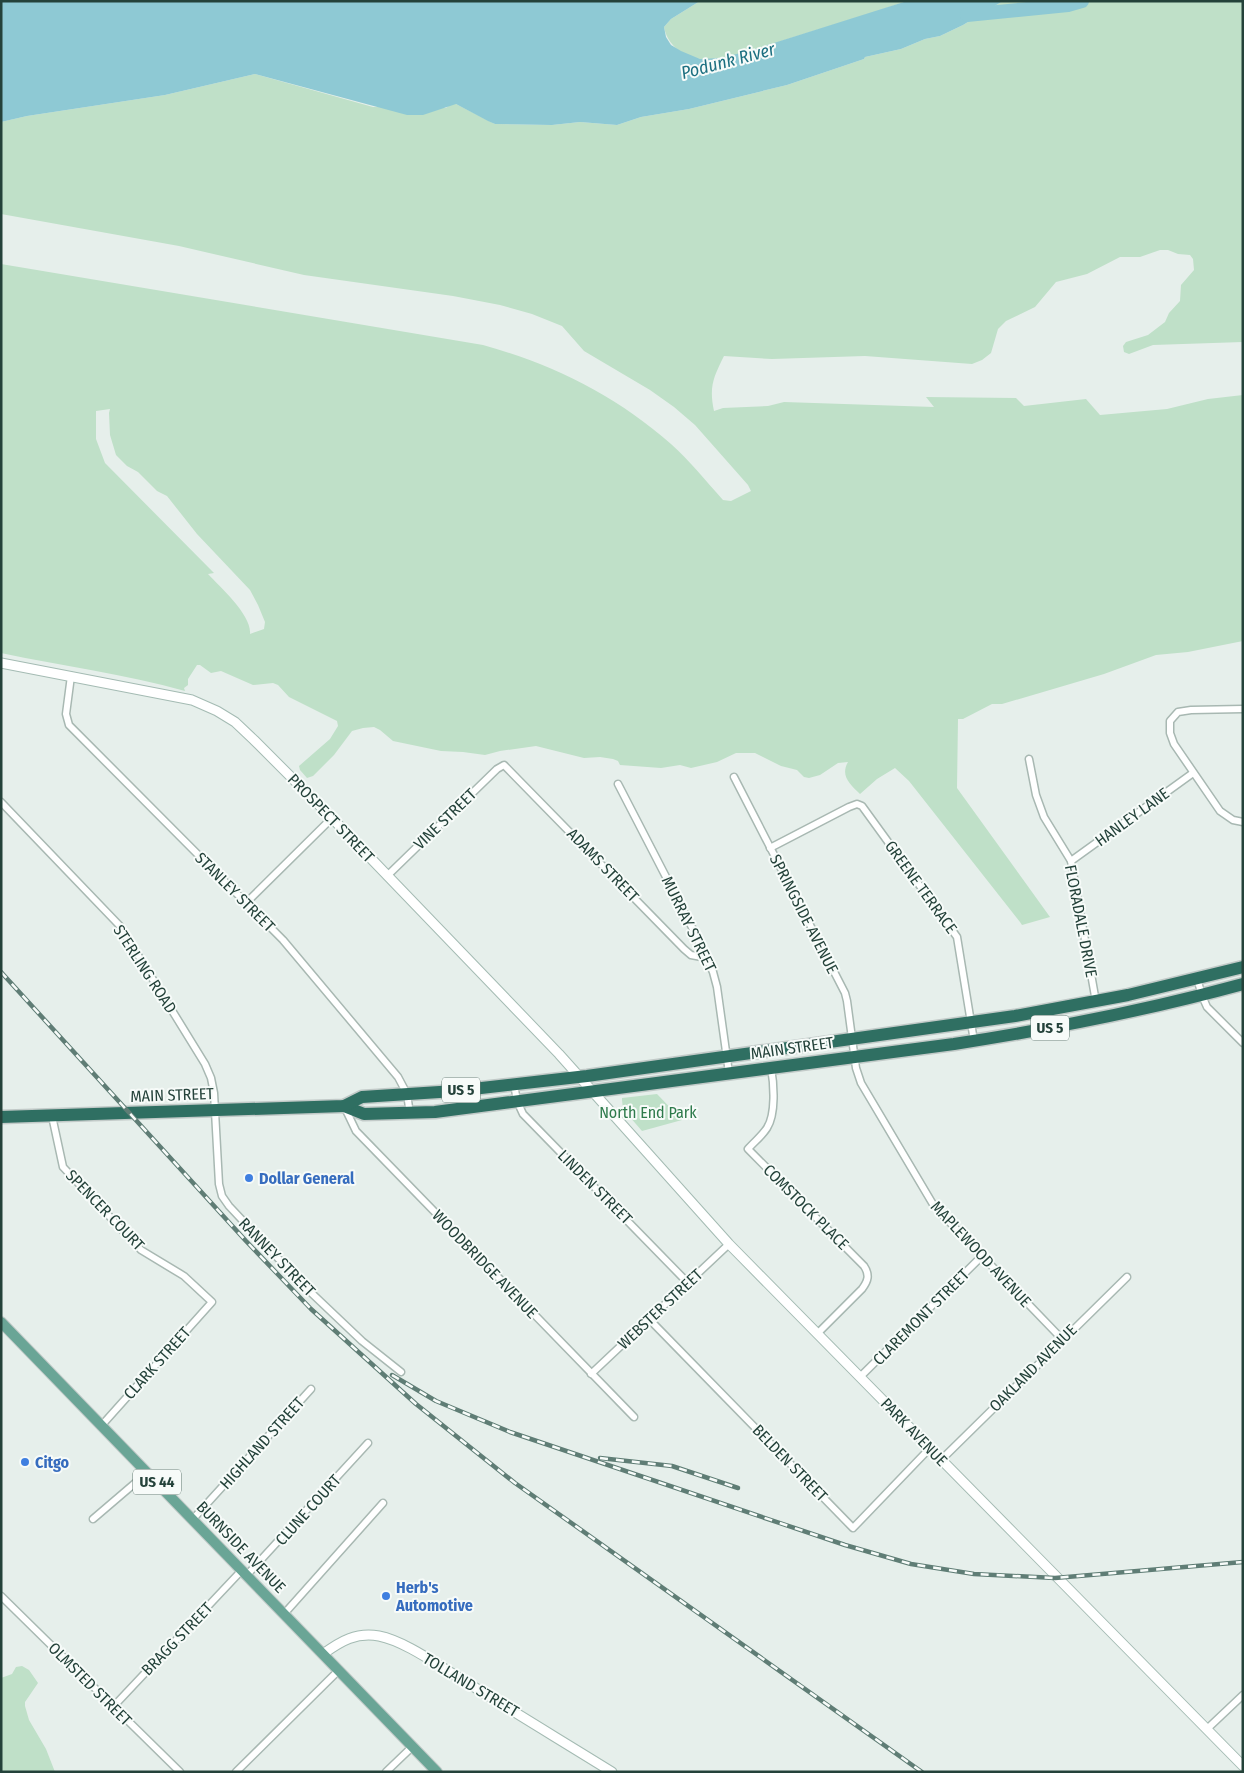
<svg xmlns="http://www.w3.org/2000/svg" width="1244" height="1773" font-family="'Fira Sans Condensed',sans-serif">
	<rect width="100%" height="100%" fill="#e6efeb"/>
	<g fill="#bfe0c8" fill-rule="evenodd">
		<path d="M700,1H907C870,14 832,25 794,37C765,46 732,61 701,59C683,58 667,44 664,27L671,19Z"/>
		<path d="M1003,1H1243V342L1153,345L1129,354L1124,352L1123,346L1126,342L1148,335L1165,322L1169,313L1180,301L1181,285L1194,270L1193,259L1190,255L1178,254L1168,250H1160L1140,257H1120L1087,274L1056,282L1035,307L1006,321L998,329L991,353L982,360L972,364L865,356L772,359L724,356C713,378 709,387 714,411L723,408L768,406L784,402L934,407L926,397L1016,398L1024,406L1086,399L1100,415L1167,409L1208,399L1243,395V641L1188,652L1156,655L1104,674L1002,704H992L963,719H958L957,788L1050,917L1022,925L1020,922L909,781L895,768L877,779L860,794C850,784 840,776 848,762L838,763L820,775L809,778L804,777L797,770L781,766L755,753H736L717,762L691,768L680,765L661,768L620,765L618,761L613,759L600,757L584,758L536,746L500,751L485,755L463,752L441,751L393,741L380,730L374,727L363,728L352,731L334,755L313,776L307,778L300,770L299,766L330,739L338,726L337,721L289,697L278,685L273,683L253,685L221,671L211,673L200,665H197L188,679V685L184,688L185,691C125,674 62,666 1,653V264L483,345C554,365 615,395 671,444C690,461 706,481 723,500L731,501L751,491L748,485L695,425L674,407L650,390L584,351L562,326L532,314L500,305L453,296L304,275L179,246L1,214V122L27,116L165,95L255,74L373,107L446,108L451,104H456L495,124L552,125L580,122L617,125L641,117L689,109L787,85L864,59L865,57L901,49L925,39L940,36L963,25ZM110,409L109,413L110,435L116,455L127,466L138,472L157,491L167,496L197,534L250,590L258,605L265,622L264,629L250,634C252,615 220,587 208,574L214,573L105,463L96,439V411Z"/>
		<path d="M657,1094L682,1120L642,1131L623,1109L622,1100V1098Z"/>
		<path d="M22,1666L29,1670L38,1683L25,1702V1706L29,1720L46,1749L55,1772H1V1678L12,1674L16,1667Z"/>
	</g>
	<path fill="#8ec9d4" d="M1,1H700L671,19L664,27L666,37L671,45L681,51L700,59L721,58L752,50L907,1H1003L963,25L940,36L925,39L901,49L865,57L864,59L787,85L689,109L641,117L617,125L580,122L552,125L495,124L488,121L456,104L423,115H407L255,74L165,95L27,116L1,122Z"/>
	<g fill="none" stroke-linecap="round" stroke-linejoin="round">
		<path stroke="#8ec9d4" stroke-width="14" d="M967,15L1068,5L1082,1"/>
		<g stroke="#a8b8b2" stroke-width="9">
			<g id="street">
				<path d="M71,676L66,714L69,725L283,940L398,1077L407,1094L410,1114"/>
				<path d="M1243,709L1191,710L1178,712L1170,721V733L1174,744L1220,811L1233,820L1243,822"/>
				<path d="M1029,759L1036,795L1044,817L1071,861L1096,1002"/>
				<path d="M734,777L845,993L847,1001L856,1068L861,1083L934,1206L1062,1339"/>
				<path d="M618,784L696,935L713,972L717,987L729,1073"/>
				<path d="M1,802L120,926L205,1064L211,1078L214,1093L219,1184L222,1196L229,1206L303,1285L362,1341L401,1372"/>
				<path d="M770,848L849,807L857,804L862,806L957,937L974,1041"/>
				<path d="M1071,861L1193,773"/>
				<path d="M387,876L497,769L504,765L684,949L691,955L707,958"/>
				<path d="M246,903L332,818"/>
				<path d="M1197,979L1203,998L1207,1007L1243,1043"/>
				<path d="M771,1068C774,1084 776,1114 767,1128C762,1136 754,1142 748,1149L864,1266C870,1275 868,1281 862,1289L817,1334"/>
				<path d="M514,1084L517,1101L523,1114L688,1283"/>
				<path d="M344,1106L356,1131L634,1417"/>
				<path d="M52,1116L63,1167L141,1250L184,1276L212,1302L102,1425"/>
				<path d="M649,1319L853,1528L930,1448"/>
				<path d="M591,1374L729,1244"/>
				<path d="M860,1377L982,1256"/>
				<path d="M941,1460L1127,1277"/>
				<path d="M93,1519L148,1472"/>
				<path d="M193,1519L311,1389"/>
				<path d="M247,1575L368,1443"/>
				<path d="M1,1596L180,1772"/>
				<path d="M284,1614L383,1503"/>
				<path d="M113,1707L242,1570"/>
				<path d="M1207,1729L1243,1695"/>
				<path d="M236,1772L339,1670"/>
				<path d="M386,1772L413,1746"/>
			</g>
		</g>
		<g stroke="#a4bbb3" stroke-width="11">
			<g id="secondary">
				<path d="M1,663L192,700L217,711L235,722L254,740L332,818L559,1054L729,1244L1243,1766"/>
				<path d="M323,1654C341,1641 356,1632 379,1636C405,1641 439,1666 463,1680C512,1711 562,1741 612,1772"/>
			</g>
		</g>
		<g stroke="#c2cac8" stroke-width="12">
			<path id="primary" d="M1,1322L437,1772"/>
		</g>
		<g stroke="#c2cac8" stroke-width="15">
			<g id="highway">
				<path d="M344,1106L364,1114L435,1112L954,1044C1051,1029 1148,1010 1243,984"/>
				<path d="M1,1117L344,1106L362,1097L455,1091L587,1076L1015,1016L1128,995L1243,967"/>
			</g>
		</g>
		<use href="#street" stroke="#fff" stroke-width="6"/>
		<use href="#secondary" stroke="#fff" stroke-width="9"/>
		<use href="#primary" stroke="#6aa596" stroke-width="10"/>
		<use href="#highway" stroke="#2f6f62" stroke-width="12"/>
		<g stroke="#5f7d75" stroke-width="4.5">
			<g id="rail">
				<path d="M1,972L246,1241L311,1309L416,1404L515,1483L922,1772"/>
				<path d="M392,1375L436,1401L510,1432L845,1545L911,1564L974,1574L1055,1578L1243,1562"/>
				<path d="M600,1458L672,1466L738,1488"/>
			</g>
		</g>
		<use href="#rail" stroke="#f7fbf9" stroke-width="2.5" stroke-dasharray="8" stroke-linecap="butt"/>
	</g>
	<g fill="#3f7fe0" stroke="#f7fbf9" stroke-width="2">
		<circle cx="249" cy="1178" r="5"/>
		<circle cx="25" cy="1462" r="5"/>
		<circle cx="386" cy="1596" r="5"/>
	</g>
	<g text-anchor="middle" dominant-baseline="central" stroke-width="4" stroke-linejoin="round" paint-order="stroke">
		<g fill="#f7fbf9" stroke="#637a73" stroke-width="1">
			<rect x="1031" y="1015.5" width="38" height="25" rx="4"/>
			<rect x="442" y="1077.5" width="38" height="25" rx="4"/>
			<rect x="133" y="1469.5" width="48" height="25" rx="4"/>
		</g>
		<g font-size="15" font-weight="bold" fill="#24423a">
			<text x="1050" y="1028">US 5</text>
			<text x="461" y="1090">US 5</text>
			<text x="157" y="1482">US 44</text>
		</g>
		<g font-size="16" fill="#24423a" stroke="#f7fbf9">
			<text transform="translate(1132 817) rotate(-36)">HANLEY LANE</text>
			<text transform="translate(331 818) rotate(46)">PROSPECT STREET</text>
			<text transform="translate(445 819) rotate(-44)">VINE STREET</text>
			<text transform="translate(603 865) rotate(46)">ADAMS STREET</text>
			<text transform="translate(921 887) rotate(54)">GREENE TERRACE</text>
			<text transform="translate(235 892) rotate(45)">STANLEY STREET</text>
			<text transform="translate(804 914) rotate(63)">SPRINGSIDE AVENUE</text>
			<text transform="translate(1081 921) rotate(79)">FLORADALE DRIVE</text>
			<text transform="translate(689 924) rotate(64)">MURRAY STREET</text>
			<text transform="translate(145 969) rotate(57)">STERLING ROAD</text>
			<text transform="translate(792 1048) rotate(-8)">MAIN STREET</text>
			<text transform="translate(172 1095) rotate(-2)">MAIN STREET</text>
			<text transform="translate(595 1187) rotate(45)">LINDEN STREET</text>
			<text transform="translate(806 1207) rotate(45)">COMSTOCK PLACE</text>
			<text transform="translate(105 1210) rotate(46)">SPENCER COURT</text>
			<text transform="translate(981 1254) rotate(47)">MAPLEWOOD AVENUE</text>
			<text transform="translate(277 1257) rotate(46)">RANNEY STREET</text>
			<text transform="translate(485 1264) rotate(46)">WOODBRIDGE AVENUE</text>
			<text transform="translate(660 1309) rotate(-43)">WEBSTER STREET</text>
			<text transform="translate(921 1317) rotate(-45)">CLAREMONT STREET</text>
			<text transform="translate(157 1363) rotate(-48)">CLARK STREET</text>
			<text transform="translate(1033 1368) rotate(-45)">OAKLAND AVENUE</text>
			<text transform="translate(914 1432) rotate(46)">PARK AVENUE</text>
			<text transform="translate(262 1443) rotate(-48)">HIGHLAND STREET</text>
			<text transform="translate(790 1463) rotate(46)">BELDEN STREET</text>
			<text transform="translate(308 1510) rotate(-48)">CLUNE COURT</text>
			<text transform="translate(241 1547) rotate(46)">BURNSIDE AVENUE</text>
			<text transform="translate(177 1639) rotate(-46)">BRAGG STREET</text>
			<text transform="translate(90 1684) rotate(45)">OLMSTED STREET</text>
			<text transform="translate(471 1685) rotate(31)">TOLLAND STREET</text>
		</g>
		<g font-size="16" fill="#2d7a4b" stroke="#f7fbf9">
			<text x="648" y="1112">North End Park</text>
		</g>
		<g font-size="16" font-weight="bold" fill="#366cbe" stroke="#f7fbf9" text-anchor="start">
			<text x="259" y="1178">Dollar General</text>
			<text x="35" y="1462">Citgo</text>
			<text x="396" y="1587">Herb's<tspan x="396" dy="18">Automotive</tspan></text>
		</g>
		<g font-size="18" font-style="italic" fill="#1c6f80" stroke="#f7fbf9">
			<text transform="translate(728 61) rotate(-15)">Podunk River</text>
		</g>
	</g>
	<rect width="1244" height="1773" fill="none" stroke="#24423a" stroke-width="5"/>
</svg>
